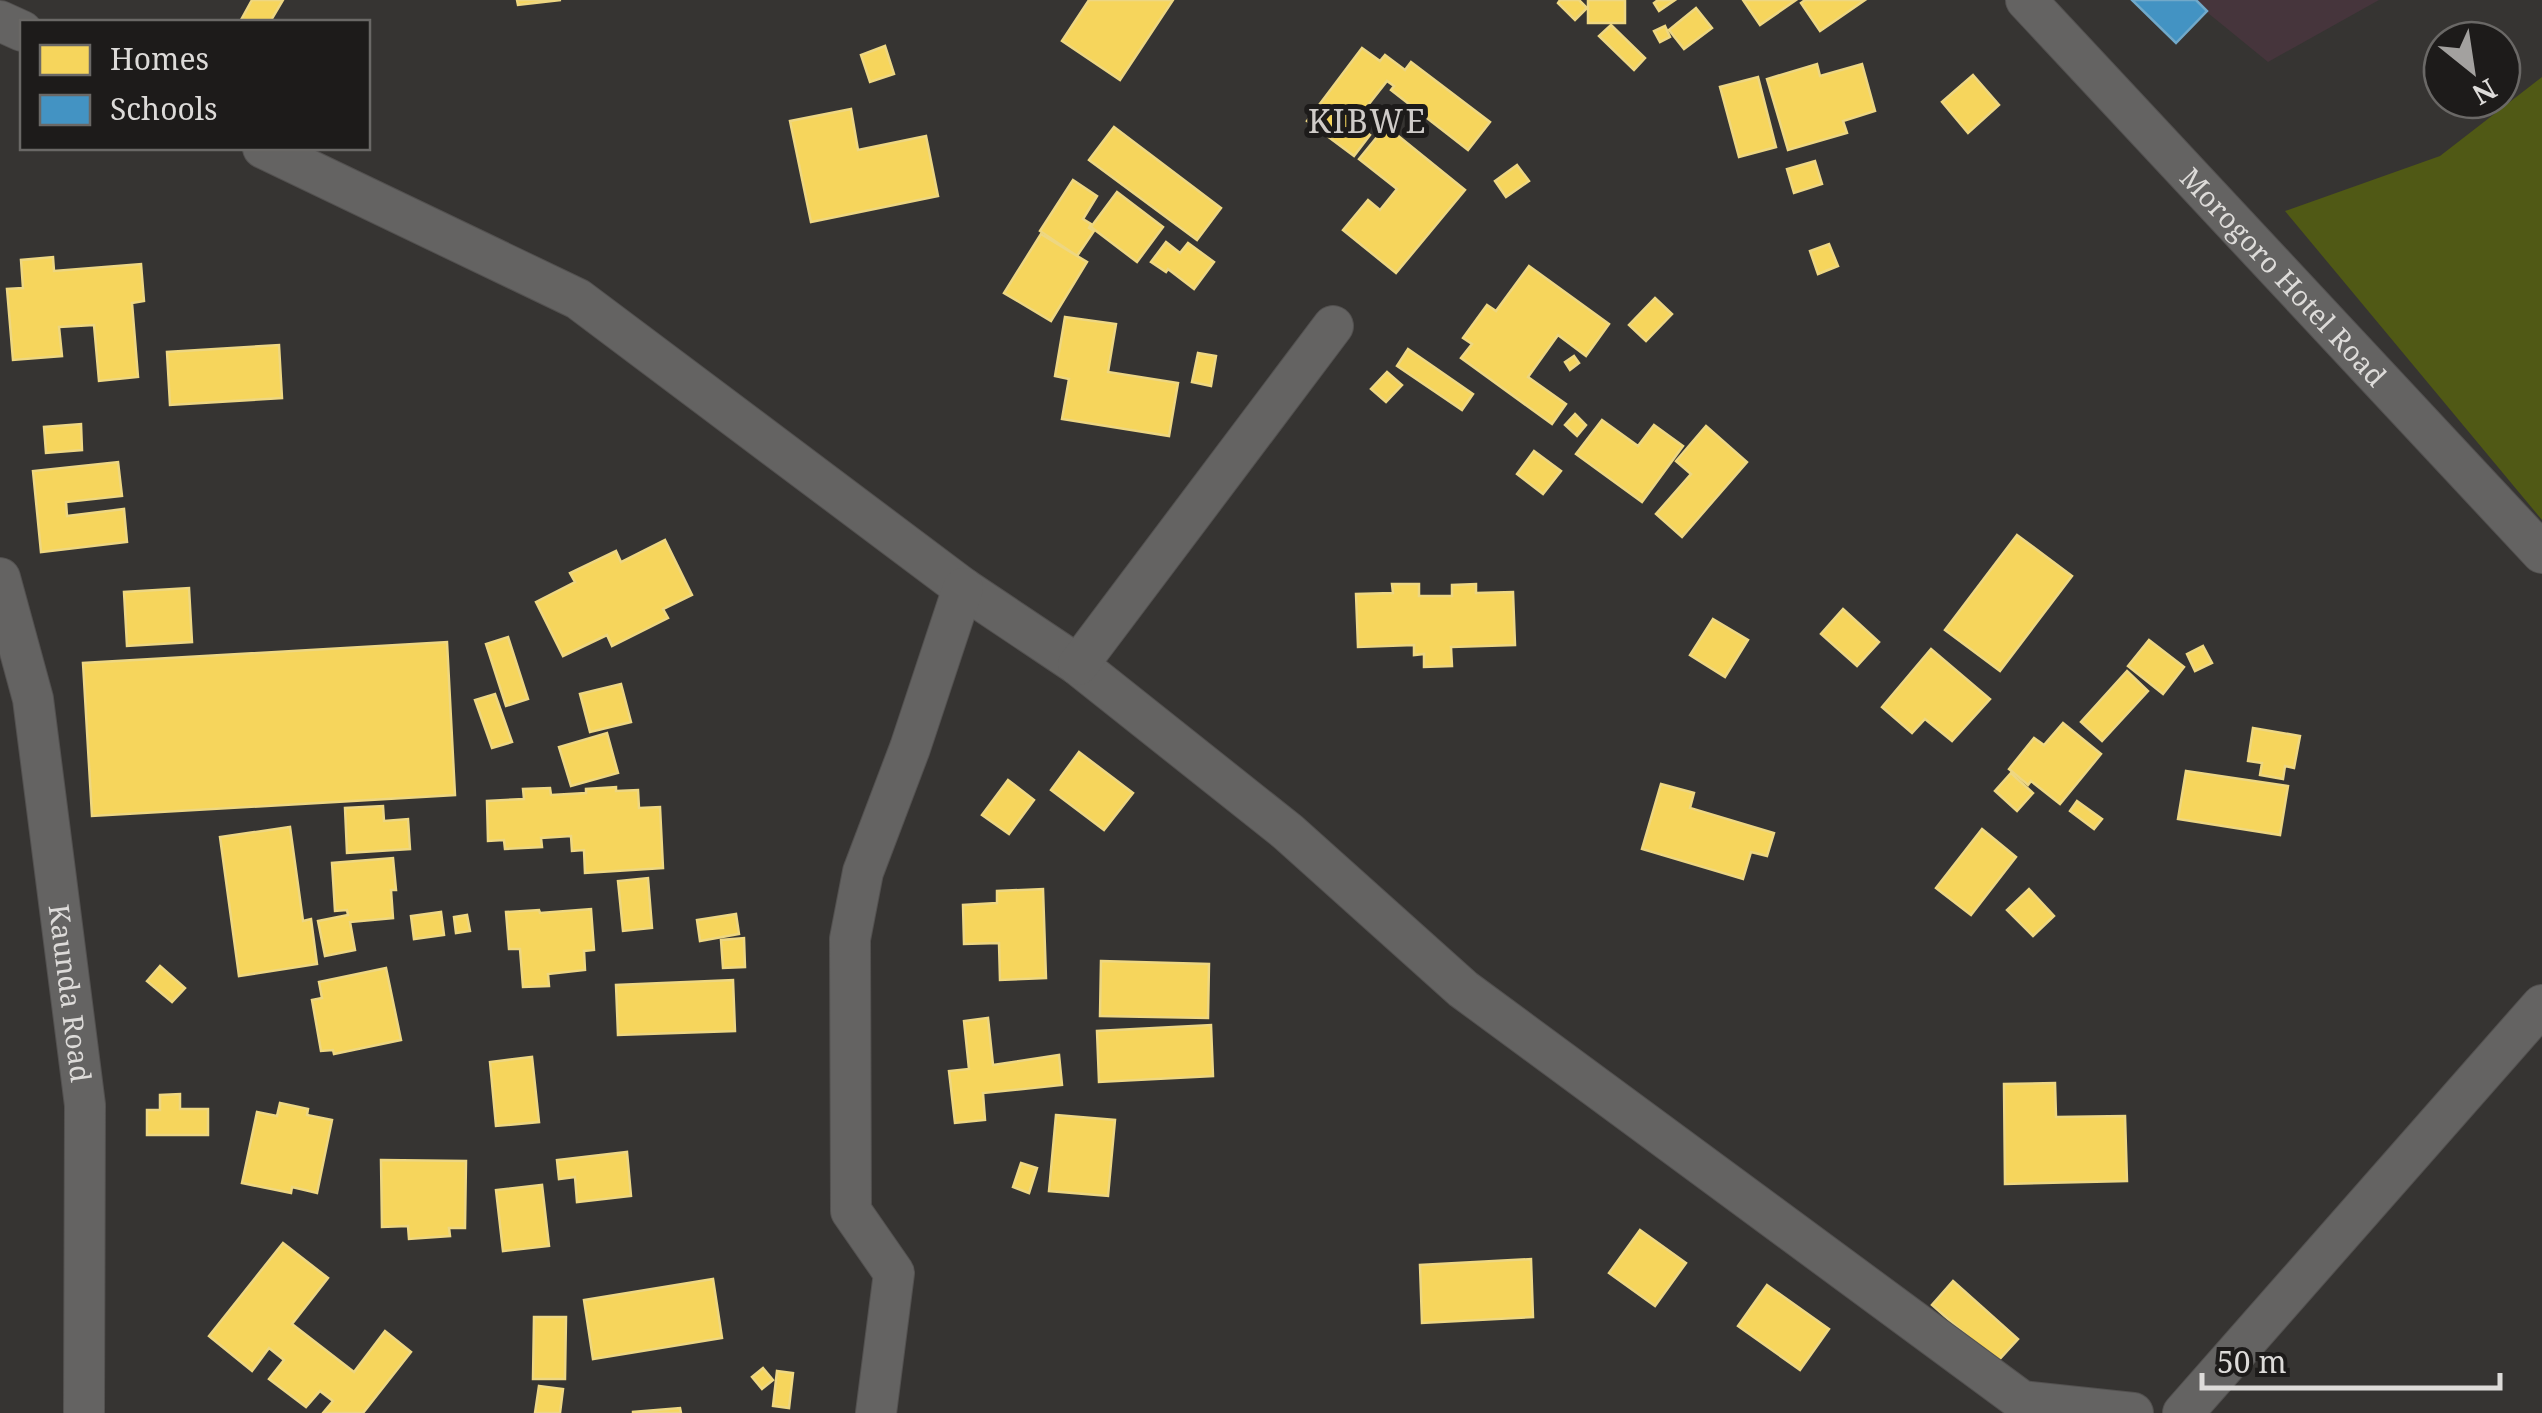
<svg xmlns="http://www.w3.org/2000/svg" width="2542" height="1413" font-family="'Noto Serif',serif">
	<rect width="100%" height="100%" fill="#363432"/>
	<path fill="#46353c" d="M2192,0H2379L2268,62Z"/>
	<path fill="#505915" d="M2542,77V520L2285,211L2440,156Z"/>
	<g fill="#f6d55c" stroke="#eed782" stroke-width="2.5">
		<path d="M252,0H283L270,22H245L241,20Z"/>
		<path d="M517,0H561L518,5Z"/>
		<path d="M1089,0H1173L1120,80L1062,41Z"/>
		<path d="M1560,0H1579L1587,8L1575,20L1558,3Z"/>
		<rect x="1588" y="0" width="37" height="23"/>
		<path d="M1658,0H1675L1659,11L1654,3Z"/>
		<path d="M1743,0H1796L1760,25Z"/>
		<path d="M1805,0H1865L1820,31L1801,3Z"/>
		<path d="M1696,8L1712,28L1684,49L1669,30Z"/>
		<path d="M1611,25L1645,58L1634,70L1599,36Z"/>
		<path d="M1665,26L1670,37L1660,42L1654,31Z"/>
		<path d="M885,46L894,74L870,82L861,55Z"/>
		<path d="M1362,48L1380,61L1385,55L1405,70L1411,62L1490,122L1468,150L1391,90L1394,86L1387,81L1354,123L1370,135L1354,156L1307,121Z"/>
		<path d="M1817,64L1820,76L1862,64L1875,111L1843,121L1847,133L1788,150L1767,79Z"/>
		<path d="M1973,75L1999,105L1968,133L1942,102Z"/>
		<path d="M1758,77L1776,147L1739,157L1720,87Z"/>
		<path d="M851,109L858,150L926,136L938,196L811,222L790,121Z"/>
		<path d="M1386,126L1465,190L1396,273L1343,230L1368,200L1380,210L1397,189L1359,159Z"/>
		<path d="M1114,127L1221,208L1197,240L1089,160Z"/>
		<path d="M1815,161L1822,184L1794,193L1787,169Z"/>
		<path d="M1517,165L1529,181L1506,197L1495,181Z"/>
		<path d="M1073,180L1097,196L1083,219L1091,224L1089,228L1094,231L1077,256L1040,231Z"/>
		<path d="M1117,192L1163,227L1137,262L1091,227Z"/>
		<path d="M1041,234L1087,262L1051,321L1004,293Z"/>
		<path d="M1166,242L1180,253L1188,243L1214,262L1194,289L1168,269L1166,272L1151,262Z"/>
		<path d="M1829,244L1838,266L1818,274L1810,251Z"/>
		<path d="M53,257L54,271L141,264L144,301L132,303L138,377L99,381L94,325L59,327L62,356L13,360L7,289L23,288L21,260Z"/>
		<path d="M1529,266L1609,324L1586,356L1558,335L1528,377L1566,404L1552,424L1461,358L1472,344L1463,338L1487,305L1496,311Z"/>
		<path d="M1655,298L1672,314L1646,341L1629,325Z"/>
		<path d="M1065,317L1116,324L1108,372L1178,383L1169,436L1062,419L1069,379L1055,376Z"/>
		<path d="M279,345L282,398L170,405L167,352Z"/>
		<path d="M1408,349L1473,394L1462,410L1397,366Z"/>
		<path d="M1198,353L1216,356L1211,386L1192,382Z"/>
		<path d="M1574,356L1579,363L1570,370L1565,362Z"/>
		<path d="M1387,372L1402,385L1386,402L1371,389Z"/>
		<path d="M1575,414L1586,425L1577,436L1565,425Z"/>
		<path d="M1602,420L1638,446L1654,425L1683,446L1642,502L1576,454Z"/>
		<path d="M81,424L82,450L46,453L44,427Z"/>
		<path d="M1706,426L1747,462L1682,537L1656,514L1691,474L1676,461Z"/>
		<path d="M1534,451L1561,471L1543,494L1517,474Z"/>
		<path d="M118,462L122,496L66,502L67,516L124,509L127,542L41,552L33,471Z"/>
		<path d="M2017,535L2072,576L2000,671L1945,630Z"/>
		<path d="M665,540L692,595L663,609L668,618L612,646L607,635L563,656L536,602L575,582L570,573L616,551L621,562Z"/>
		<path d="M1392,584H1419V596H1452V585L1476,584V593L1513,592L1515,645L1451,647L1452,666L1424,667V654L1414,655V645L1358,647L1356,594L1393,593Z"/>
		<path d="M189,588L192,642L127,646L124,592Z"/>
		<path d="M1843,609L1879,642L1857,666L1821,634Z"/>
		<path d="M1713,619L1748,640L1725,677L1690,655Z"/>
		<path d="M508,637L528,699L506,706L486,644Z"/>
		<path d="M2149,640L2184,667L2163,694L2128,666Z"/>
		<path d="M447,642L455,795L92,816L83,663Z"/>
		<path d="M2203,646L2212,663L2195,671L2187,654Z"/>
		<path d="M1931,649L1990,699L1952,741L1925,719L1912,733L1882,707Z"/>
		<path d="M2127,671L2148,691L2102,741L2081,722Z"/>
		<path d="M621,684L631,722L590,732L580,694Z"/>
		<path d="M495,694L512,742L492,748L475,700Z"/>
		<path d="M2063,723L2101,754L2060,804L2031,781L2028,785L2009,769L2034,738L2044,745Z"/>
		<path d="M2253,728L2300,736L2294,768L2285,766L2283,779L2260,775L2262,763L2248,761Z"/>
		<path d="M607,733L618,773L571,786L559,747Z"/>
		<path d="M1079,752L1133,793L1104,830L1051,790Z"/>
		<path d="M2186,771L2288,786L2280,835L2178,819Z"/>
		<path d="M2011,773L2033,793L2017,811L1995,791Z"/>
		<path d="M1008,780L1034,800L1009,834L982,815Z"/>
		<path d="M1661,784L1694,793L1690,808L1774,833L1767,856L1751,852L1743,879L1642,849Z"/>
		<path d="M616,787V791L638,790L639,808L660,807L663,868L585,873L584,850L572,851L571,836L541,838L542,847L505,849L504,840L488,841L487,801L524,799L523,789L550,788L551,795L586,793V789Z"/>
		<path d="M2077,801L2102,819L2094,829L2070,811Z"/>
		<path d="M383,806L384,821L408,819L410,849L347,853L345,808Z"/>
		<path d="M290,827L303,921L311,919L317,964L239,976L220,837Z"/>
		<path d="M1982,829L2016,857L1971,915L1936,888Z"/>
		<path d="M393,858L396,890H391L393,918L350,922L355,950L325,956L318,921L348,915L347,910L335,911L332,863Z"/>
		<path d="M648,878L652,928L623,931L618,881Z"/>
		<path d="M1043,889L1046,978L1000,980L999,943L964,944L963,905L997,903V891Z"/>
		<path d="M2029,889L2054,916L2033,936L2007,910Z"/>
		<path d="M591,909L594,950L584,951L585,970L548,974L549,986L523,987L520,949H509L506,912L539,910L540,913Z"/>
		<path d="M441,912L444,935L414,939L411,916Z"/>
		<path d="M736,914L739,934L700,941L697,920Z"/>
		<path d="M467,915L470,931L456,933L454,917Z"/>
		<path d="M744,938L745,967L723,968L721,940Z"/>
		<path d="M1101,961L1209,964L1208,1018L1100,1016Z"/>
		<path d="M160,966L185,988L172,1002L147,981Z"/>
		<path d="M386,968L401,1040L334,1054L333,1050L321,1051L312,1000L322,998L319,982Z"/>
		<path d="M733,980L735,1031L618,1035L616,985Z"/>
		<path d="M988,1018L993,1065L1059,1055L1062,1085L983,1093L985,1120L955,1123L949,1071L969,1069L964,1021Z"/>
		<path d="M1211,1025L1213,1076L1099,1082L1097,1031Z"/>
		<path d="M532,1057L539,1122L496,1126L490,1062Z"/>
		<path d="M2055,1083L2056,1117L2125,1116L2127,1181L2005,1184L2004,1084Z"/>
		<path d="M180,1094V1109H208V1135H147V1110H160V1095Z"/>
		<path d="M280,1103L308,1109L307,1115L332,1120L317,1193L292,1187L291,1193L242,1183L257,1112L277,1116Z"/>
		<path d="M1056,1115L1115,1120L1108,1196L1049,1191Z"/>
		<path d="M627,1152L631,1196L577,1202L575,1177L559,1179L557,1160Z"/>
		<path d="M381,1160L466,1161L465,1228H449L450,1236L409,1239L408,1226L382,1227Z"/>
		<path d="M1021,1163L1037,1168L1029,1193L1013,1187Z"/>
		<path d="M542,1185L549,1246L503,1251L496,1190Z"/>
		<path d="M1640,1230L1686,1263L1655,1306L1609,1273Z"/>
		<path d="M283,1243L328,1278L292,1324L354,1372L385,1331L411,1352L363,1413H323L333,1401L320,1391L306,1407L269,1379L284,1360L269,1348L252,1371L209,1336Z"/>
		<path d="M1531,1259L1533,1317L1422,1323L1420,1265Z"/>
		<path d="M713,1279L722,1338L593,1359L584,1300Z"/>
		<path d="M1953,1281L2018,1339L1997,1362L1932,1305Z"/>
		<path d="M1767,1285L1829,1329L1800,1370L1738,1326Z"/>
		<path d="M534,1317H566L565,1379H533Z"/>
		<path d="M763,1368L773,1380L762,1389L752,1377Z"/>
		<path d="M777,1371L793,1373L789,1408L773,1406Z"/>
		<path d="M539,1386L563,1389L560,1413H535Z"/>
		<path d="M680,1408L681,1413H633V1412Z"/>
	</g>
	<path fill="#4393c3" stroke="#71a9ca" stroke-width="2.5" d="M2132,0H2196L2207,11L2176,43Z"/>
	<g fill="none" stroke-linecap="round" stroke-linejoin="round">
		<g stroke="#535150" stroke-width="42">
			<g id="minor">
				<path id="s1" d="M2026,0L2542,553"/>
				<path d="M0,21L22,31"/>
				<path d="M263,148L578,299L963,588L1078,665L1288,832L1463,989L2022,1401L2133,1413"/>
				<path id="s2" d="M0,578L33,699L85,1105L84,1413"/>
				<path d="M1078,665L1333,326"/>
				<path d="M876,1413L894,1273L851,1211L850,939L863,872L910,748L963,588"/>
				<path d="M2183,1413L2542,1005"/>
			</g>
		</g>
		<use href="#minor" stroke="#646362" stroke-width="40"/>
	</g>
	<g text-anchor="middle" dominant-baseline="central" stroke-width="10" stroke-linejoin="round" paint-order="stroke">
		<g font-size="28" fill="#dddbd9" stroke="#1d1b1a">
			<text stroke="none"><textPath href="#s1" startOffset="378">Morogoro Hotel Road</textPath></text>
			<text stroke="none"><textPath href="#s2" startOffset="422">Kaunda Road</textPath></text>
		</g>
		<g font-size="32" letter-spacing="2.5" fill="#d0ccc9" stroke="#1d1b1a">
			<text x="1368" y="120">KIBWE</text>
		</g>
	</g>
	<rect x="20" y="20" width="350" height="130" fill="#1d1b1a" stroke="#6a6866" stroke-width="2.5"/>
	<rect x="40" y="45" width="50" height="30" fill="#f6d55c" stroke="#6a6866" stroke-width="2.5"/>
	<text x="110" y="70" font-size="30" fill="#dddbd9">Homes</text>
	<rect x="40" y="95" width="50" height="30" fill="#4393c3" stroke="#6a6866" stroke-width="2.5"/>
	<text x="110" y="120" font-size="30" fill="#dddbd9">Schools</text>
	<g transform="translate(2472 70) rotate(150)"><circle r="48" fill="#1d1b1a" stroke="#6a6866" stroke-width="2.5"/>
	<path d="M0-8L18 38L0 25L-18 38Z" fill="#a3a19f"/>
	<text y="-15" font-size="28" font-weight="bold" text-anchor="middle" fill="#dddbd9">N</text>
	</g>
	<path d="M2202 1373v15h298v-15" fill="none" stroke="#dddbd9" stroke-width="5"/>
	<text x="2217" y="1373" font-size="30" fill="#dddbd9" stroke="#1d1b1a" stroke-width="8" paint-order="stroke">50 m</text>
</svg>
